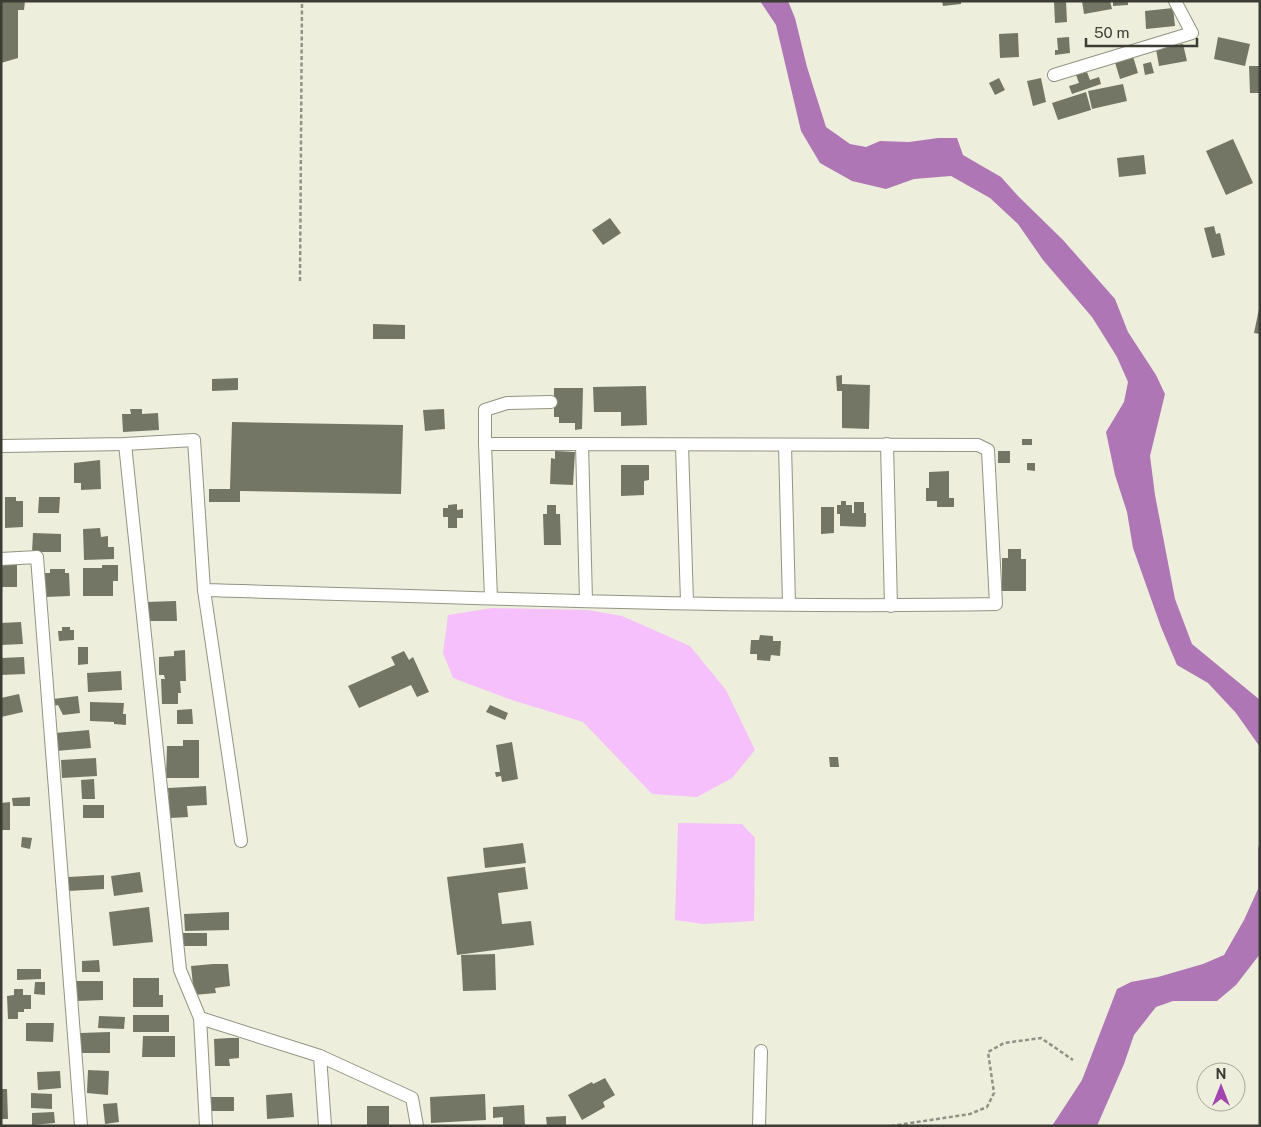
<svg xmlns="http://www.w3.org/2000/svg" width="1261" height="1127" font-family="'Public Sans',sans-serif">
	<rect width="100%" height="100%" fill="#edefdc"/>
	<g fill="#f6c0fc">
		<path d="M492,608L588,610L622,616L690,646L726,690L755,750L732,778L697,797L652,794L583,722L509,699L453,678L443,653L448,615Z"/>
		<path d="M678,823L742,824L755,838L754,921L703,924L675,920Z"/>
	</g>
	<g fill="#af76b5">
		<path d="M760,1H788L795,18L807,67L826,127L850,144L866,147L880,141L909,142L938,138H957L963,155L1001,177L1019,197L1063,240L1115,299L1128,332L1156,375L1165,394L1150,456L1155,495L1175,599L1192,644L1260,700V747L1236,713L1208,683L1177,665L1161,627L1133,548L1127,512L1115,475L1106,432L1124,402L1128,382L1117,357L1092,317L1043,260L1018,224L990,198L951,176L914,179L886,189L852,181L820,163L801,131L776,25Z"/>
		<path d="M1260,841V954L1236,985L1217,1001H1173L1156,1007L1134,1035L1124,1064L1097,1126H1052L1082,1080L1117,989L1131,982L1158,977L1203,964L1224,955L1244,920L1258,889V849Z"/>
	</g>
	<g fill="#747665">
		<path d="M1,1H25L24,10H18V58L1,63Z"/>
		<path d="M942,1H961V4L943,6Z"/>
		<path d="M1054,1H1066L1067,22L1055,23Z"/>
		<path d="M1082,1H1110L1112,9L1084,14Z"/>
		<path d="M1113,1H1128V5L1113,6Z"/>
		<path d="M1173,8L1175,26L1146,29L1145,11Z"/>
		<path d="M1018,33L1019,57L1000,58L999,34Z"/>
		<path d="M1069,37L1070,53L1055,55V50H1058L1057,38Z"/>
		<path d="M1218,37L1250,44L1245,66L1214,59Z"/>
		<path d="M1183,44L1187,61L1159,66L1156,49Z"/>
		<path d="M1132,53L1138,73L1120,79L1114,59Z"/>
		<path d="M1151,62L1154,73L1145,75L1143,64Z"/>
		<path d="M1249,66H1260V93H1250Z"/>
		<path d="M1087,72L1090,80L1099,77L1101,84L1072,94L1069,86L1079,83L1076,75Z"/>
		<path d="M999,78L1005,90L995,95L989,83Z"/>
		<path d="M1041,78L1046,102L1033,106L1027,81Z"/>
		<path d="M1123,84L1127,101L1092,109L1088,91Z"/>
		<path d="M1086,92L1091,110L1058,120L1052,103Z"/>
		<path d="M1233,139L1253,183L1226,195L1206,151Z"/>
		<path d="M1144,155L1146,174L1119,177L1117,158Z"/>
		<path d="M610,218L621,233L603,245L592,230Z"/>
		<path d="M1214,226L1216,234L1220,233L1225,255L1212,258L1204,228Z"/>
		<path d="M1259,309H1260V334L1254,333Z"/>
		<path d="M373,324L405,325V339H373Z"/>
		<path d="M842,375V384L870,385L869,429L842,428V391H837L836,376Z"/>
		<path d="M238,378V390L212,391V379Z"/>
		<path d="M646,386L647,425L621,426V412H594L593,387Z"/>
		<path d="M554,388H583L582,429L575,430V423H559V417H554Z"/>
		<path d="M130,409H142V414L158,413L159,430L123,432L122,414H131Z"/>
		<path d="M444,409L445,429L425,431L423,410Z"/>
		<path d="M232,422L403,425L401,494L240,491V502H209V489H230Z"/>
		<rect x="1022" y="439" width="10" height="6"/>
		<path d="M555,451L575,452L573,485L550,484L551,458L555,459Z"/>
		<rect x="998" y="451" width="12" height="12"/>
		<path d="M100,460L101,489L81,490V483H74V463Z"/>
		<path d="M1027,463H1035V471L1027,470Z"/>
		<path d="M621,465H649V480L644,481V495L621,496Z"/>
		<path d="M949,471V498H954V507H937V501H926V488H929V472Z"/>
		<path d="M5,497H16V501H23V527L5,528Z"/>
		<path d="M39,497H60L59,513H38Z"/>
		<path d="M841,501H846V505H852V513H854V502H864V513H866V525L865,527L840,526V514H837V505H841Z"/>
		<path d="M457,504V510L463,509V518H457V528H448V517H443V508H448V505Z"/>
		<path d="M547,505H556V514H560L561,545H544L543,514H547Z"/>
		<path d="M821,507H834V533L821,534Z"/>
		<path d="M100,528L101,537L108,536V547H114V559L84,560L83,529Z"/>
		<path d="M33,533L61,534V552H32Z"/>
		<path d="M1008,549H1021V559H1026V591H1002V558H1008Z"/>
		<path d="M17,563V587H1V564Z"/>
		<path d="M102,565H118V581H113V596H83V568H102Z"/>
		<path d="M50,569H65V573H69L70,596L45,597L44,573H50Z"/>
		<path d="M176,601L177,621H147L146,602Z"/>
		<path d="M21,622L23,644L1,645V623Z"/>
		<path d="M62,627H70V630H74V640L59,641L58,631H62Z"/>
		<path d="M760,635L773,636V641H781L780,656L771,655L770,661L757,660V654H750L751,640H759Z"/>
		<path d="M78,647H88V664L78,665Z"/>
		<path d="M185,650L186,681H180L181,693H178V704H162L161,679H165L164,675H159V657L174,656V651Z"/>
		<path d="M404,651L409,660L413,657L429,692L417,697L411,685L359,708L348,686L395,665L391,657Z"/>
		<path d="M24,657L25,674L1,675V658Z"/>
		<path d="M121,671L122,690L88,692L87,673Z"/>
		<path d="M19,694L23,712L1,717V698Z"/>
		<path d="M78,696L80,713L63,715L58,705L53,706V699Z"/>
		<path d="M90,702L124,703L123,714H126V725L114,724V722L90,721Z"/>
		<path d="M490,705L508,713L505,720L486,712Z"/>
		<path d="M192,709L193,724H177V710Z"/>
		<path d="M89,730L91,748L56,751L55,733Z"/>
		<path d="M183,740H199V778H166L167,746H183Z"/>
		<path d="M512,742L518,779L502,782L501,776L496,777L495,772H500L496,745Z"/>
		<path d="M829,757H838L839,767H830Z"/>
		<path d="M96,758L97,776L62,778L61,760Z"/>
		<path d="M94,779L95,799H82L81,780Z"/>
		<path d="M206,786L207,805L187,806L188,817L170,818L168,788Z"/>
		<path d="M30,797V806H13L12,798Z"/>
		<path d="M10,802V830H1V803Z"/>
		<rect x="83" y="805" width="21" height="13"/>
		<path d="M22,837L32,838L30,849L21,847Z"/>
		<path d="M523,843L526,863L485,868L483,848Z"/>
		<path d="M525,867L528,889L498,893L502,924L531,921L534,945L457,955L447,877Z"/>
		<path d="M140,872L143,892L114,896L111,876Z"/>
		<path d="M104,875V889L68,891V877Z"/>
		<path d="M149,907L153,942L113,946L109,912Z"/>
		<path d="M229,912V930L185,931L184,914Z"/>
		<path d="M182,933H207V946H183Z"/>
		<path d="M495,954L496,990L463,991L461,955Z"/>
		<path d="M99,960L100,972H82V961Z"/>
		<path d="M213,964H228L230,986L215,988L216,993L194,995L191,966Z"/>
		<path d="M17,969H41V979L17,980Z"/>
		<path d="M133,978H159V995H163V1007H133Z"/>
		<path d="M76,981H103V1000L77,1001Z"/>
		<path d="M35,982H45V995L34,994Z"/>
		<path d="M14,989H23V995H31V1009H24V1012H18V1019H8L7,996L14,995Z"/>
		<rect x="133" y="1015" width="36" height="17"/>
		<path d="M99,1016L125,1017L124,1029L98,1028Z"/>
		<path d="M26,1023H54L53,1042L26,1041Z"/>
		<path d="M110,1032V1053H81L80,1033Z"/>
		<path d="M143,1036H175V1057H142Z"/>
		<path d="M229,1038H239V1058L229,1059L230,1066H215L214,1039Z"/>
		<path d="M88,1070L109,1071L108,1095L87,1093Z"/>
		<path d="M60,1071L61,1088L38,1090L37,1072Z"/>
		<path d="M605,1078L615,1095L603,1102L605,1107L582,1120L568,1095L592,1082L593,1084Z"/>
		<path d="M1,1089H7L8,1119H1Z"/>
		<path d="M31,1093L52,1094V1109L31,1108Z"/>
		<path d="M292,1093L294,1117L267,1119L266,1095Z"/>
		<path d="M485,1094L486,1120L431,1123L430,1097Z"/>
		<rect x="210" y="1097" width="24" height="14"/>
		<path d="M117,1103L119,1122L105,1124L103,1104Z"/>
		<path d="M524,1105L525,1126H503V1117L493,1118V1107Z"/>
		<rect x="367" y="1106" width="22" height="20"/>
		<path d="M54,1112L55,1123L32,1125V1113Z"/>
		<path d="M566,1116V1126H547L546,1117Z"/>
	</g>
	<g fill="none" stroke-linecap="round" stroke-linejoin="round">
		<g stroke="#929483" stroke-width="14">
			<g id="street">
				<path d="M1054,75L1192,33L1175,1"/>
				<path d="M125,444L180,970L200,1018L320,1056L412,1098L417,1126"/>
				<path d="M485,444V410L507,403L551,402"/>
				<path d="M887,444L891,606"/>
				<path d="M682,445L687,602"/>
				<path d="M785,445L789,604"/>
				<path d="M1,446L125,444L194,440L204,590C468,597 732,609 996,604L988,450L978,445L582,444L586,601"/>
				<path d="M1,559L37,557L81,1126"/>
				<path d="M204,590L241,841"/>
				<path d="M491,598L485,444H582"/>
				<path d="M200,1018L206,1126"/>
				<path d="M320,1056L325,1126"/>
				<path d="M759,1126L761,1051"/>
			</g>
		</g>
		<g stroke="#919285" stroke-width="2.5" stroke-dasharray="4 2.5" stroke-linecap="butt">
			<path d="M300,281L302,1"/>
			<path d="M891,1126L970,1114L987,1107L994,1093L988,1052L1004,1043L1041,1038L1073,1060"/>
		</g>
		<use href="#street" stroke="#fff" stroke-width="12"/>
	</g>
	<rect width="1261" height="1127" fill="none" stroke="#3b3c34" stroke-width="5"/>
	<g transform="translate(1221 1087)"><circle r="24" fill="#edefdc" stroke="#a6a799"/>
	<path d="M0-4L9 19L0 12L-9 19Z" fill="#a245ae"/>
	<text y="-8" font-size="14" font-weight="bold" text-anchor="middle" fill="#3b3c34">N</text>
	</g>
	<path d="M1086 38v8h111v-8" fill="none" stroke="#3b3c34" stroke-width="2.5"/>
	<text x="1094" y="38" font-size="15" fill="#3b3c34" stroke="#edefdc" stroke-width="4" paint-order="stroke">50 m</text>
</svg>
